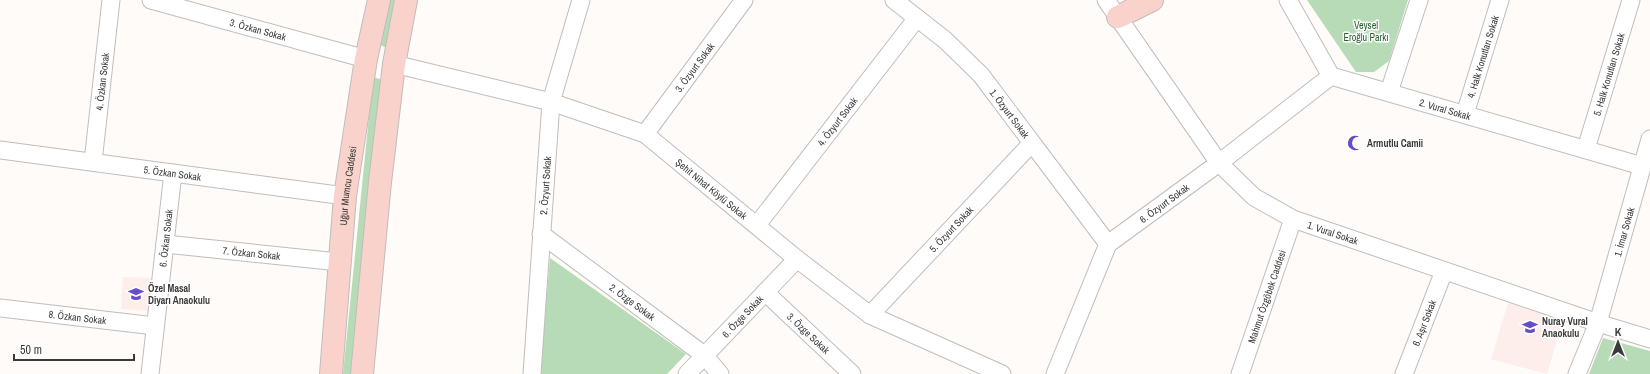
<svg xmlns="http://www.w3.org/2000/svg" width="1650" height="374" font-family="'Archivo Narrow',sans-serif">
	<rect width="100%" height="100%" fill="#fefbf8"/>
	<g fill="#fdedeb">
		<path d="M123,277L151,278L149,311L121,309Z"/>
		<path d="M1509,300L1564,316L1547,374L1491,359Z"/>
	</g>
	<g fill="#b6dbb6">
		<path d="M388,0H398L387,48L378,44Z"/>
		<path d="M1307,0H1408L1389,61L1374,72H1356Z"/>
		<path d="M373,77L383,80L352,374H343Z"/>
		<path d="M550,258L686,354L667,374H540Z"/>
		<path d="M1603,338L1650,351V374H1589Z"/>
	</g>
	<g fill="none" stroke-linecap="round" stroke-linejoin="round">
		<g stroke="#c0bdbb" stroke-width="19">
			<g id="street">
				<path id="s1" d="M151,0L366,59"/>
				<path id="s2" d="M894,0L945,40L981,75L1108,244"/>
				<path id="s3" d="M1106,0L1219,163L1254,197L1293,219L1598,323L1650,339"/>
				<path id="s4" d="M1288,0L1331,76L1642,166"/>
				<path id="s5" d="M394,64L551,102L645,134L797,259L870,315L1002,374"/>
				<path d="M1389,92L1419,0"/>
				<path id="s6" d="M1465,114L1500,0"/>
				<path id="s7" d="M645,134L744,0"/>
				<path id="s8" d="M1586,149L1631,0"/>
				<path id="s9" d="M0,150L345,196"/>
				<path id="s10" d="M93,162L111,0"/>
				<path id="s11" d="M757,225L917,18"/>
				<path id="s12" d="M541,234L704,355L720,374"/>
				<path id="s13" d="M165,244L339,262"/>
				<path id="s14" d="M765,292L852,374"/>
				<path id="s15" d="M0,308L155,326"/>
				<path id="s16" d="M870,315L1031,144"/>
				<path id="s17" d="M150,374L173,173"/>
				<path id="s18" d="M532,374L551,102L581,0"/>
				<path id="s19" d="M687,374L797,259"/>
				<path id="s20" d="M1055,374L1108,244L1219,163L1331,76"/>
				<path id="s21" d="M1240,374L1293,219"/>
				<path id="s22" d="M1404,374L1444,271"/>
				<path id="s23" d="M1577,374L1598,323L1650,139"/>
			</g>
		</g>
		<g stroke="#c0bdbb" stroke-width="24">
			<g id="secondary">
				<path d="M1118,17L1152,0"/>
				<path id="s24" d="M331,374L345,196L366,59L379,0"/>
				<path d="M362,374L380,182L394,64L406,0"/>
			</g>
		</g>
		<use href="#street" stroke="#fff" stroke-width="17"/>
		<use href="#secondary" stroke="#f9d2cc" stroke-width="22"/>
	</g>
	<defs>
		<g id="mosque-bare" transform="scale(1.2)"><path d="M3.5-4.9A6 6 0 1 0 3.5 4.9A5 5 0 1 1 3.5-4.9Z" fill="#664cc5" stroke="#fff" stroke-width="2.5" paint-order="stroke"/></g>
		<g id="school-bare" transform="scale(1.2)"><path d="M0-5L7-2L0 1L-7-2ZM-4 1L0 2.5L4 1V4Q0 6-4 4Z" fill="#664cc5" stroke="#fff" stroke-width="2.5" paint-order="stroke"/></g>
	</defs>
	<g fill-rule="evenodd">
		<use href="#mosque-bare" x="1355" y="143"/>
		<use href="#school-bare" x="136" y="294"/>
		<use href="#school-bare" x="1530" y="327"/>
	</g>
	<g text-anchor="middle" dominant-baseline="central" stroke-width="3" stroke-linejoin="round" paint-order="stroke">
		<g font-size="10" fill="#275d2b" stroke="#fff">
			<text x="1366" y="25">Veysel<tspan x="1366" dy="12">Eroğlu Parkı</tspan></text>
		</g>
		<g font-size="10" fill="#3c3a39" stroke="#fff">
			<text stroke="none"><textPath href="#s1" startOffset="111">3. Özkan Sokak</textPath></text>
			<text stroke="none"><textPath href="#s6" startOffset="60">4. Halk Konutları Sokak</textPath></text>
			<text stroke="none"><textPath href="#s7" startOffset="83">3. Özyurt Sokak</textPath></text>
			<text stroke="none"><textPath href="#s8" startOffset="78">5. Halk Konutları Sokak</textPath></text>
			<text stroke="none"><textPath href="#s10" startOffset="81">4. Özkan Sokak</textPath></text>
			<text stroke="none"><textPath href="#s4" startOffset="206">2. Vural Sokak</textPath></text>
			<text stroke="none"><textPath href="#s2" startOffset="163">1. Özyurt Sokak</textPath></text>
			<text stroke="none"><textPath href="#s11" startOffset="131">4. Özyurt Sokak</textPath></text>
			<text stroke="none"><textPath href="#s9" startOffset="174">5. Özkan Sokak</textPath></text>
			<text stroke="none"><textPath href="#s18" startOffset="189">2. Özyurt Sokak</textPath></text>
			<text stroke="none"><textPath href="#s24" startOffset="189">Uğur Mumcu Caddesi</textPath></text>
			<text stroke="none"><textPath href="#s5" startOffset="347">Şehit Nihat Köylü Sokak</textPath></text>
			<text stroke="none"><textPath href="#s20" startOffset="210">6. Özyurt Sokak</textPath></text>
			<text stroke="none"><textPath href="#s16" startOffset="118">5. Özyurt Sokak</textPath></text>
			<text stroke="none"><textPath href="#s23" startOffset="150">1. İmar Sokak</textPath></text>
			<text stroke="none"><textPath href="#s3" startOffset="334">1. Vural Sokak</textPath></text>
			<text stroke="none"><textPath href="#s17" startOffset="137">6. Özkan Sokak</textPath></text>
			<text stroke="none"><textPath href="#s13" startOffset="87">7. Özkan Sokak</textPath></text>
			<text stroke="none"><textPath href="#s21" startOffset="82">Mahmut Özgöbek Caddesi</textPath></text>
			<text stroke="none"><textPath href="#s12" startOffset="114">2. Özge Sokak</textPath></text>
			<text stroke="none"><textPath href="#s19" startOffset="80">6. Özge Sokak</textPath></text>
			<text stroke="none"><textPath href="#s15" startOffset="78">8. Özkan Sokak</textPath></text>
			<text stroke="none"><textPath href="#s22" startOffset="55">6. Aşır Sokak</textPath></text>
			<text stroke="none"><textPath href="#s14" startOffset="60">3. Özge Sokak</textPath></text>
		</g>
		<g font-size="10" font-weight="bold" fill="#3c3a39" stroke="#fff" text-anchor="start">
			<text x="1367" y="143">Armutlu Camii</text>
			<text x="148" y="288">Özel Masal<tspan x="148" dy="12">Diyarı Anaokulu</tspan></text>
			<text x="1542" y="321">Nuray Vural<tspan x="1542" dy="12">Anaokulu</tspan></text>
		</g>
	</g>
	<g transform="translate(1618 342)" stroke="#ffffff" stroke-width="3" paint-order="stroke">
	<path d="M0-3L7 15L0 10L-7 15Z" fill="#3c3a39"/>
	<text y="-6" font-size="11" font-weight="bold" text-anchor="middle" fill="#3c3a39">K</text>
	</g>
	<path d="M14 354v6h120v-6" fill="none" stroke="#3c3a39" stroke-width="2"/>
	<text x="20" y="354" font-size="12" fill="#3c3a39" stroke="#ffffff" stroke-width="3" paint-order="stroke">50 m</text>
</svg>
